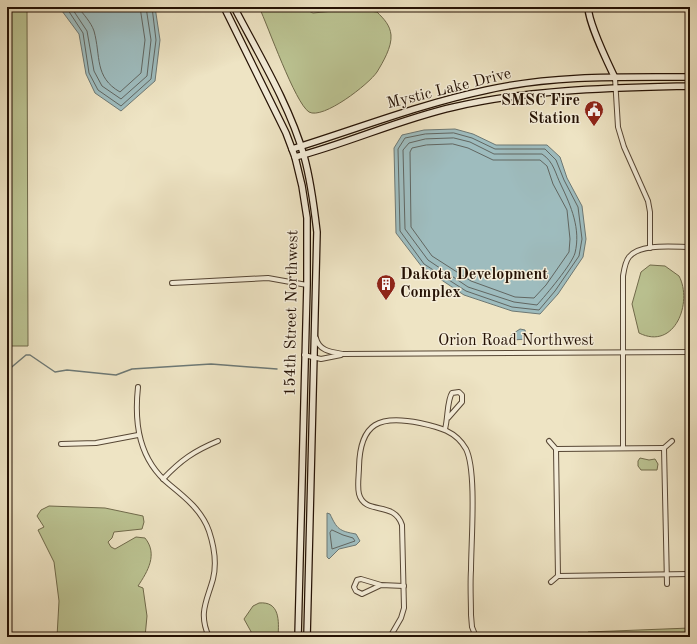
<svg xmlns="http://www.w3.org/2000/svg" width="697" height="644" font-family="'Old Standard TT',serif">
	<rect width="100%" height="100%" fill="#eee4c4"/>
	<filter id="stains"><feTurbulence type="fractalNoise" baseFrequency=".005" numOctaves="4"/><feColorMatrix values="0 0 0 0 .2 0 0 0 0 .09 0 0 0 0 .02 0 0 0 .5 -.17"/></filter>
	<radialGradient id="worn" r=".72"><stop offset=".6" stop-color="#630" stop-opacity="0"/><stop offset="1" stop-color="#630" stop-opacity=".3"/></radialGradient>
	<g fill="#bbc392" stroke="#706a4b">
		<path d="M7,7H27L28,346H7Z"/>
		<path d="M259,7H300L313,13L354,9L377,12C384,19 390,25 391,35C392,47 383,62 377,72C369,84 323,120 309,112C295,103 268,26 259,7Z"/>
		<path d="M650,265L665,266L679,276C693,302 675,351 639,333L632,304L641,272Z"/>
		<path d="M640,458L649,460L655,459L658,464L657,470H641L638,466V461Z"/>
		<path d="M49,506L105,508L143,516L144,522L142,529L114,532L112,538L108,542L111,547L115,549L136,537L145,538C158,554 148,571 138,586L143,588L147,616L145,637H57L59,601L54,562L38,530L44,527L37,516L41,510Z"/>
		<path d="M259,603C280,601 279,621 278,637H254L244,619L253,606Z"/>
		<path d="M690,628V637H588V632Z"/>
	</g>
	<g fill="#9ebcbe" stroke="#6d7874">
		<path d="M62,7H155L160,40L155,81L121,111L95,93L86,74L79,34L62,11Z"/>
		<path d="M455,129L473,134L496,145H547L560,157L567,178L582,206L586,239L583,257L558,294L540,314L512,311L464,295L422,267L396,233L394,148L402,135L424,130Z"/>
		<path d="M520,329L525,330L527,339L513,340L511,335Z"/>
		<path d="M327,513L330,514C337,529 339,531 356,534L360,541L356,545L339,549L329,559L327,557Z"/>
	</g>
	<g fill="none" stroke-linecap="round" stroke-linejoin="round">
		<g stroke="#616661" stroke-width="1">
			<path d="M66,7L83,33L89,73L98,90L121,106L151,79L156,40L152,7"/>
			<path d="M71,7L87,31L94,71L102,86L121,99L147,76L151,40L146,7"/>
			<path d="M78,7C83,14 91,22 94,31C101,56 94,77 120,92L141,73L145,40L140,7"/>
			<path d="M454,133L472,138L495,149H545L556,160L564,180L578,207L582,239L579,256L555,291L539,310L512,307L466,291L424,264L400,231L398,149L405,138L425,134Z"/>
			<path d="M454,138L470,142L494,154H542C554,162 555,173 561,185C571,206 581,229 575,253C572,264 546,295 537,305L514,302L468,287L428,260L405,229L403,150L409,143L425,139Z"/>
			<path d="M453,144L468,148L493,160H540L547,166L553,184L567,210L570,239L569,252L546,285L534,298L515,297L471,281L432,256L411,227L410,152L412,148L426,145Z"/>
			<path d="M332,530L343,535L353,538L355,541L332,549L330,533Z"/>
		</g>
		<path stroke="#6d7874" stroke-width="1.5" d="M7,371L26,355H30L55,372L67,370L116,375L132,369L211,364L277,369"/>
		<g stroke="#564634" stroke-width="6">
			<g id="street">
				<path d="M615,78L618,127L624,147L648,201L650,212V248"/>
				<path d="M172,283L268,278L307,285"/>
				<path d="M316,338C319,351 331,352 343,354L690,352"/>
				<path d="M304,355L321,359L341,355"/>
				<path d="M138,387C134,424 139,460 170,485C186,498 202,511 209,531C214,546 217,563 213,579C207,601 198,613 209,637"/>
				<path d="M445,429C448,419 447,400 452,393L459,392L462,395V402L448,418"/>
				<path d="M549,441L556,449"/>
				<path d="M61,444L96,443L138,435"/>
				<path d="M623,448V276C624,270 625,262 629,257C640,243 674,247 690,247"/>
				<path d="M664,448L667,584"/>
				<path d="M664,448L672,441"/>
				<path d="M556,449L558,576"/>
				<path d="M556,449L664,448"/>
				<path d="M163,479C181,460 194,451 218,441"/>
				<path d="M551,582L558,576L690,574"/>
				<path d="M381,585L362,594L356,591L354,587L357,580L361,579L381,585L404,586"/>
				<path d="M390,637L401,618L404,608L402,525C394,500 365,516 359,494C357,486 359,475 359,467C360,422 380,415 420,423C439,427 456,431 466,449C477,471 471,542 471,570C470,585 471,600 471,615L472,627L476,637"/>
			</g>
		</g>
		<g stroke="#241104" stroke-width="8">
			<g id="secondary">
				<path d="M224,7L286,133L295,157L302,186L307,218V285L298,637"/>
				<path d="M234,7C258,53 290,106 304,156C311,181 314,206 317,232L307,637"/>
				<path d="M588,7C589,25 607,61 615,78"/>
				<path d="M292,149C357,129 420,104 487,90C553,75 623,77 690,77"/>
				<path d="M295,157C349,143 400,119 454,107C532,89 611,88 690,86"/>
			</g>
		</g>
		<use href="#street" stroke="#f4edd9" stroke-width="4"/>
		<use href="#secondary" stroke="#f4edd9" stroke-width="5.5"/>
	</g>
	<defs>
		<g id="civic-pin" transform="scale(1)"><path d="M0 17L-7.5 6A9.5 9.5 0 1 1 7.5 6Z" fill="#8f2418" stroke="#f4edd9"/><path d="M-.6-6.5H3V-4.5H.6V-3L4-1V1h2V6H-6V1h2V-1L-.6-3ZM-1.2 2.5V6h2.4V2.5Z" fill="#fff"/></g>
		<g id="building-pin" transform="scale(1)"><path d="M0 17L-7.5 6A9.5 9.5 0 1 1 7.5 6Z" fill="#8f2418" stroke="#f4edd9"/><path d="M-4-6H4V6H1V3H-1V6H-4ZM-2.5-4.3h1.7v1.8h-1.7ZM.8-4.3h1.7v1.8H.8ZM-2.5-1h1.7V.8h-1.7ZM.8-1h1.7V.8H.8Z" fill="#fff"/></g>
	</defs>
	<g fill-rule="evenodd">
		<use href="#civic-pin" x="594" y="110"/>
		<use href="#building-pin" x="386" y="284"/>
	</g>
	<g text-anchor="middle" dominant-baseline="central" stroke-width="3" stroke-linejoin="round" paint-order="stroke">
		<g font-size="16" fill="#241104" stroke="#f4edd9">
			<text transform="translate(449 89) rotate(-14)">Mystic Lake Drive</text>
			<text transform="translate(292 313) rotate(-89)">154th Street Northwest</text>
			<text x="516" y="341">Orion Road Northwest</text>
		</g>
		<g font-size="16" font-weight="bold" fill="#241104" stroke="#f4edd9" text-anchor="end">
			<text x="580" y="101">SMSC Fire<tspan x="580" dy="18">Station</tspan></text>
			<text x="400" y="275" text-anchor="start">Dakota Development<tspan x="400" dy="18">Complex</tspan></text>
		</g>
	</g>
	<rect width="697" height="644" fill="none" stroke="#eee4c4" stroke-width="24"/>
	<rect x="8" y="8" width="681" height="628" fill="none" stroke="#241104" stroke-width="2"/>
	<rect x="12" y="12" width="673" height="620" fill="none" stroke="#241104"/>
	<rect width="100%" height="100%" filter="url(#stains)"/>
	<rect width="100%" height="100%" fill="url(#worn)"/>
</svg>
